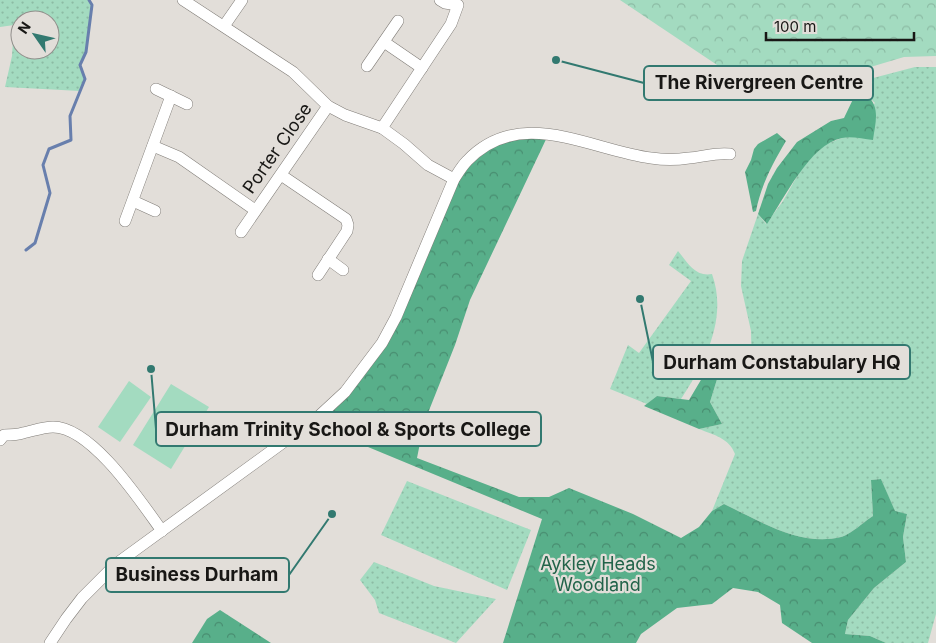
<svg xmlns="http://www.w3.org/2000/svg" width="936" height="643" font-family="Inter,sans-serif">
	<defs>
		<pattern id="grass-dots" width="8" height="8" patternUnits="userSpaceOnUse" patternTransform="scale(1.25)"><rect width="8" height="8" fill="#a3dbc0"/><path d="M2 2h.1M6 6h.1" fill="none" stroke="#8cbba4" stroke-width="1.8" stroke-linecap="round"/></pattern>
		<pattern id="forest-crowns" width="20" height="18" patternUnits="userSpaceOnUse" patternTransform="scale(1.25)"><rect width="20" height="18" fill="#58af8a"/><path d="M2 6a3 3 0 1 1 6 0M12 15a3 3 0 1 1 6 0" fill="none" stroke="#488d70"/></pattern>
		<pattern id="park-crowns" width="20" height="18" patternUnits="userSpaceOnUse" patternTransform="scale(1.25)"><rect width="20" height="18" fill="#a3dbc0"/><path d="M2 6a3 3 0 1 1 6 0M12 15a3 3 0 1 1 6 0" fill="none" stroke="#8cbba4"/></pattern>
	</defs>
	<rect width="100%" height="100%" fill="#e2ded9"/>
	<g fill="url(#grass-dots)" fill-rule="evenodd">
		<path d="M0,0H89L92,5L86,52L80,65L85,79L80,91L5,87L12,56L14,25L0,27ZM20,20H50V50H20Z"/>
		<path d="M915,67H936V614L928,643H886L870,636L845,634L848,620L874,588L906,562L903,537L907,514L895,512L881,479L871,480L873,516C865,521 850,535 841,537C800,547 760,521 724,504L712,511L735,454C729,438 714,435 699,429L722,424L710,402L718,376L711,363L752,376L751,331L741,286L742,261L758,214L766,224L783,201L804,164L826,144L842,138L875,103L867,95L858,82Z"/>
		<path d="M678,251C688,263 695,277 712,274C728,318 705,363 681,399L657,396L647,404L610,389L628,345L639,353L691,281L669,265Z"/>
		<path d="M407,481L531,530L507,590L381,535Z"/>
		<path d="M374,562L434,586L496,599L456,643L379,613L375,600L360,580Z"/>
	</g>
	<g fill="url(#forest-crowns)">
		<path d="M855,95H867C881,108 875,123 873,140C863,139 851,136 842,138C810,144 784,199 767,224L758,214L768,184L777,168L797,142L831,121L844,118Z"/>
		<path d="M549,133L470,300L455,345L424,423L417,458L519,497H549L569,488L633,514L681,538L699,527L712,511L724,504C760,521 800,547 841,537C850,535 865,521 873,516L871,480L881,479L895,511L907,514L903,537L906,562L874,588L848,620L845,634L870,636L886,643H812L782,623L780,605L758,592L733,588L712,604L677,608L641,634L636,643H503L542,519L310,423L382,343L454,179L502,138Z"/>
		<path d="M777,133L786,141C773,163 761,185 756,211L753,212L745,172L751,160L754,149L758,144Z"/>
		<path d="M711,363L718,376L710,402L722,424L699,429L644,406L657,396L689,400Z"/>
		<path d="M220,610L271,643H192L207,619Z"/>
	</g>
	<path fill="url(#park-crowns)" d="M620,0H936V56L904,57L780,94L769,96L761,94L747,85Z"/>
	<g fill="#a3dbc0">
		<path d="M129,381L151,397L120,442L98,427Z"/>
		<path d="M171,384L209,407L171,469L133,445Z"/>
	</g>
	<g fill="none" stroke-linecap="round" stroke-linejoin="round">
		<path stroke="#687fad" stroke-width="3" d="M26,250L35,243L50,193L43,165L49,149L71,140L70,116L85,79L80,65L86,52L92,5L89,0"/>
		<g stroke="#817d78" stroke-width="12">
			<g id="street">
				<path d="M183,0L293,72L328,106L345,115L382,128L404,144L428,165L454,179"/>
				<path d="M224,26L242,0"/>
				<path d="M384,42L422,68"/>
				<path d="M367,66L398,21"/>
				<path d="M156,89L187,104"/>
				<path d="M382,128L451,24L458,5L445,3L440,0"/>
				<path d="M153,146L179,157L255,210"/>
				<path d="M281,175L346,219L348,225L347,231L318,275"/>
				<path d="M133,201L155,211"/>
				<path d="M125,221L171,96"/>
				<path d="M241,232L328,106"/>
				<path d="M328,259L343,270"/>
				<path d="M0,440L4,435C10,435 17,435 23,433C33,431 43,427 53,427C92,427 141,502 162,531"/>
				<path d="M50,643L66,619L82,598L116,564L318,417L345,392L382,343L396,317L454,179C458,173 462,166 467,161C520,105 590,150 651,158C664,160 676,160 689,158C703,157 716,152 730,154"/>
			</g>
		</g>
		<use href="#street" stroke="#fff" stroke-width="11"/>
	</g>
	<g text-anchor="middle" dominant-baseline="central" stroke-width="4.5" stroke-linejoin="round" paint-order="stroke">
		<g font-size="18" fill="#181715" stroke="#e2ded9">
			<text transform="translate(277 148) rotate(-55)">Porter Close</text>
		</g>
		<g font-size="18" fill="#216349" stroke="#e2ded9">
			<text x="598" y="563">Aykley Heads<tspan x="598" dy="21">Woodland</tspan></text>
		</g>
	</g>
	<path fill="none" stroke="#327970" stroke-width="2" d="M556 60L644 83M640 299L653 362M151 369L156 429M332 514L289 575"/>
	<g fill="#327970" stroke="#e2ded9" stroke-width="2">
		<circle cx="556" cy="60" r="5"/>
		<circle cx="640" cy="299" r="5"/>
		<circle cx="151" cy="369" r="5"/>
		<circle cx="332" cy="514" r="5"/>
	</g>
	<g fill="#e2ded9" stroke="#327970" stroke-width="2">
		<rect x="644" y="66" width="229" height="34" rx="5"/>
		<rect x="653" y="345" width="257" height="34" rx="5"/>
		<rect x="156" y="412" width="385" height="34" rx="5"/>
		<rect x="106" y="558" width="183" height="34" rx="5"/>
	</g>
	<g font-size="19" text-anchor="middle" font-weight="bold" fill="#181715">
		<text x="759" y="89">The Rivergreen Centre</text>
		<text x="782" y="369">Durham Constabulary HQ</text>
		<text x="348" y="436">Durham Trinity School &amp; Sports College</text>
		<text x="197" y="581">Business Durham</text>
	</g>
	<g transform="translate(35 35) rotate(304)"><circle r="24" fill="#e2ded9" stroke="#918e8b"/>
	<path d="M0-4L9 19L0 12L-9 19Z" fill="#327970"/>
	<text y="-8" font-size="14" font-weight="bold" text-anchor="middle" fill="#181715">N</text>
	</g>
	<path d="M766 32v8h148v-8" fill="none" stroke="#181715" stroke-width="2.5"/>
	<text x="774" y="32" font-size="15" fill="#181715" stroke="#e2ded9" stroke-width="4" paint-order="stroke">100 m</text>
</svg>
